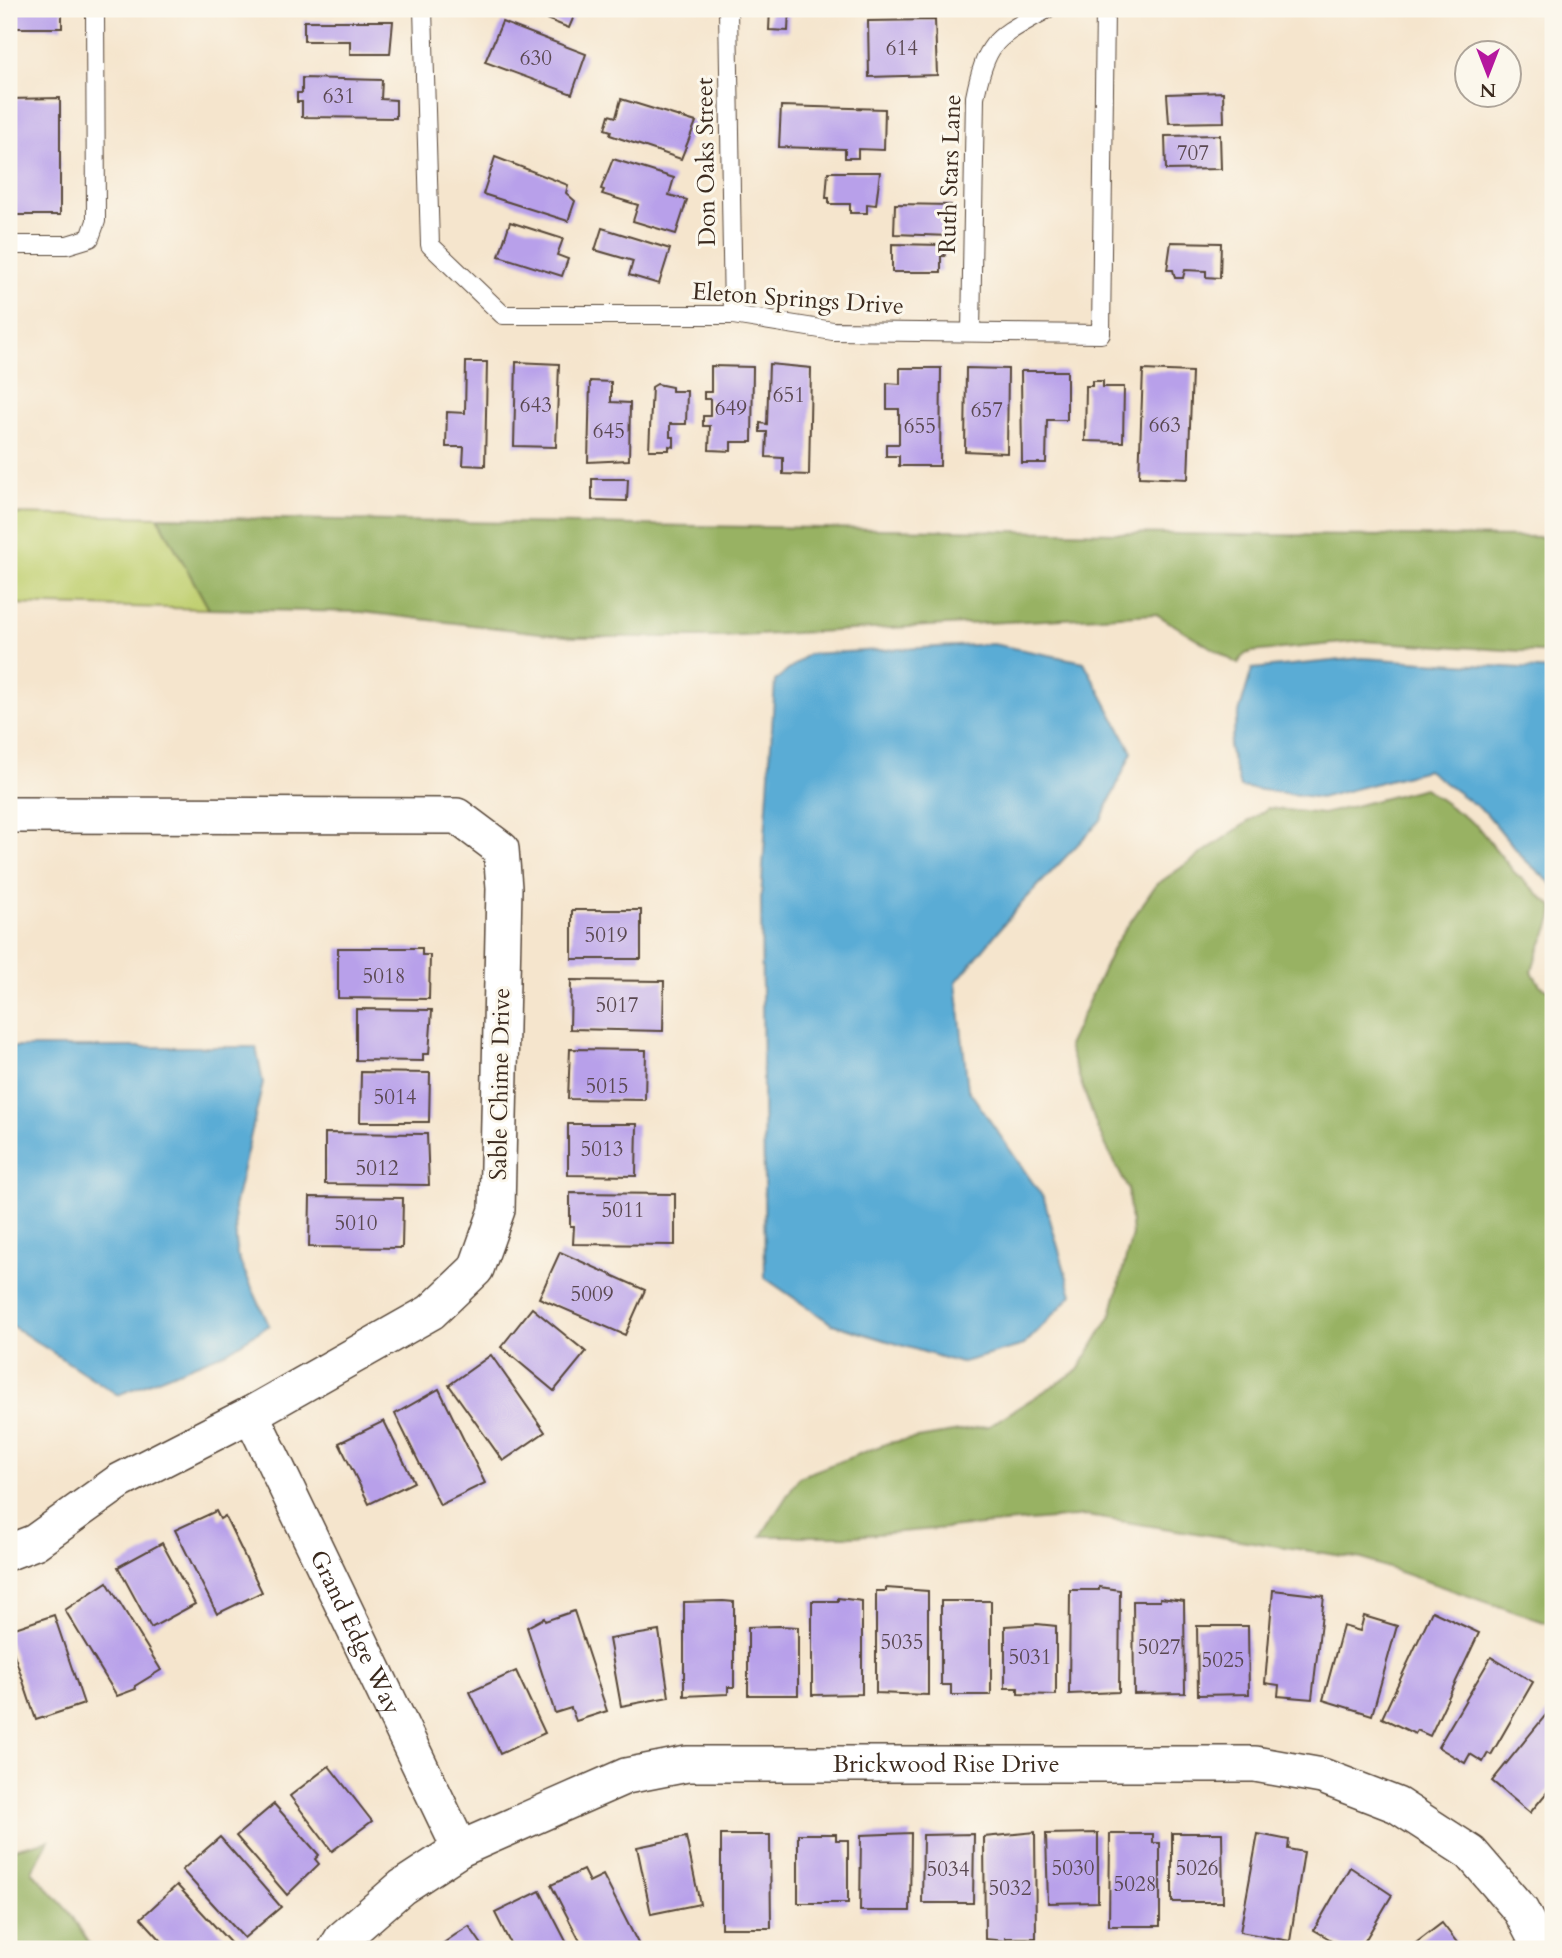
<svg xmlns="http://www.w3.org/2000/svg" width="1562" height="1958" font-family="Cardo,serif">
	<rect width="100%" height="100%" fill="#fbf7ec"/>
	<filter id="ink" filterUnits="userSpaceOnUse"><feTurbulence type="fractalNoise" baseFrequency=".0143" numOctaves="2"/><feDisplacementMap in="SourceGraphic" scale="14" xChannelSelector="R" yChannelSelector="G"/><feConvolveMatrix kernelMatrix="1 2 1 2 8 2 1 2 1" color-interpolation-filters="sRGB"/></filter>
	<filter id="wash" filterUnits="userSpaceOnUse"><feTurbulence type="fractalNoise" baseFrequency=".00686" numOctaves="4" result="noise"/><feDisplacementMap in="SourceGraphic" scale="28" xChannelSelector="R" yChannelSelector="G"/><feGaussianBlur stdDeviation="1.57" result="paint"/><feColorMatrix in="noise" values="0 0 0 0 0 0 0 0 0 0 0 0 0 0 0 0 0 1.4 0 .05"/><feComposite in="paint" operator="in"/></filter>
	<g filter="url(#wash)">
		<rect width="100%" height="100%" fill="#f5e5cd"/>
		<path fill="#c1d072" stroke="#7e7d48" stroke-width="2" d="M9,514L158,517L209,609L9,604Z"/>
		<g fill="#98b264" stroke="#6a6e41" stroke-width="2">
			<path d="M158,517L1241,535L1553,537V653L1363,641L1251,652L1243,655L1238,664L1156,614L721,637H574L362,612L209,609Z"/>
			<path d="M1424,788L1477,826L1514,872L1553,907C1553,931 1535,949 1532,972L1540,985L1553,993V1625L1362,1559L1087,1516L854,1536H761L799,1477L888,1443L989,1426L1078,1370L1111,1315L1132,1235L1128,1189L1098,1130L1068,1046L1115,944L1156,885L1268,808L1323,814Z"/>
			<path d="M49,1840L32,1871L70,1913L93,1949H9V1850Z"/>
		</g>
		<g fill="#5aacd5" stroke="#4a6b7a" stroke-width="2">
			<path d="M993,644L1084,662L1132,752L1101,820L1018,907L956,982L968,1089L1044,1199L1072,1295L1024,1345L960,1363L832,1324L765,1278L761,899L775,681L808,654Z"/>
			<path d="M1362,658L1553,670V885L1524,859L1486,813L1427,770L1320,798L1240,787L1229,747L1252,669Z"/>
			<path d="M9,1047H256L263,1083L234,1207L237,1255L269,1325L226,1352L118,1395L9,1324Z"/>
		</g>
		<g id="blocks">
			<g fill="#b8a0ea">
				<rect x="9" y="9" width="53" height="19"/>
				<path d="M521,9H577L569,28Z"/>
				<path d="M770,9H789L788,31L769,30Z"/>
				<path d="M935,20L937,75L869,77L868,21Z"/>
				<path d="M304,21H393L390,54H350V41H304Z"/>
				<path d="M502,22L586,54L572,94L485,62Z"/>
				<path d="M302,78L382,80L381,99L396,100V118L302,117V102H297V93H302Z"/>
				<path d="M1223,92L1224,122L1169,123L1167,94Z"/>
				<path d="M60,98V215H9V99Z"/>
				<path d="M621,99L696,122L681,159L610,135L611,131L605,129L609,115L616,117Z"/>
				<path d="M781,106L885,109L884,150L858,149V158H845V149L779,147Z"/>
				<path d="M1220,135L1221,169L1166,170L1165,136Z"/>
				<path d="M495,157L568,185L566,193L575,201L568,221L483,194Z"/>
				<path d="M613,159L674,178L669,195L687,200L676,234L633,221L638,205L602,194L604,190L601,189Z"/>
				<path d="M828,172H880L876,205L867,204V213H850V204H829V198H826Z"/>
				<path d="M895,204L951,205L950,236L894,234Z"/>
				<path d="M510,222L563,239L557,255L568,259L562,276L499,256Z"/>
				<path d="M602,228L670,249L659,284L629,275L633,261L595,250Z"/>
				<path d="M1171,242L1221,243L1220,278L1206,277V271L1185,270L1183,278H1175L1173,270H1167Z"/>
				<path d="M892,244L942,245L945,256H941V272H892Z"/>
				<path d="M466,362H487L485,466L463,465L464,447H446L447,412L465,413Z"/>
				<path d="M516,362L559,364L556,447L514,446Z"/>
				<path d="M769,364L811,368L809,475L783,474V458L766,457L767,432H760V423L767,424Z"/>
				<path d="M711,366L753,367L752,442H731V451L709,450L710,426H703V416H710V399H704V392H711Z"/>
				<path d="M900,368H941L940,466H899V456H886V444H899V409H887V383L900,384Z"/>
				<path d="M966,368L1008,369L1007,453L965,451Z"/>
				<path d="M1143,370L1192,372L1188,479L1139,477Z"/>
				<path d="M1021,371H1067V420H1047L1046,463H1022Z"/>
				<path d="M590,381L611,382V402L630,403L629,460L588,462Z"/>
				<path d="M1092,381H1103V387H1124L1123,442L1085,441L1086,386H1092Z"/>
				<path d="M657,384L672,387V391H687L686,424H670V437H674V447L669,446V450H649L652,387Z"/>
				<path d="M592,479H628L627,501L592,500Z"/>
				<rect x="572" y="910" width="69" height="49"/>
				<path d="M338,948H422V955H430L429,999L338,998Z"/>
				<path d="M571,980L664,981L663,1031L570,1029Z"/>
				<path d="M356,1009L432,1010L429,1054H423V1061L356,1060Z"/>
				<path d="M570,1049L646,1050L645,1100L568,1099Z"/>
				<path d="M361,1072L430,1073L429,1122H360Z"/>
				<path d="M568,1124H637L636,1176L568,1175Z"/>
				<path d="M325,1133L427,1134L429,1185L325,1184Z"/>
				<path d="M570,1193L675,1194V1245L573,1244L574,1226H570Z"/>
				<path d="M310,1197L403,1198L402,1248L309,1247Z"/>
				<path d="M560,1252L645,1290L625,1335L539,1298Z"/>
				<path d="M532,1308L586,1352L554,1391L501,1347Z"/>
				<path d="M491,1355L545,1432L503,1461L449,1385Z"/>
				<path d="M439,1389L485,1483L440,1505L395,1414Z"/>
				<path d="M384,1421L414,1482L369,1504L339,1443Z"/>
				<path d="M216,1511L220,1519L225,1516L262,1592L217,1614L175,1530Z"/>
				<path d="M162,1543L195,1604L151,1628L118,1567Z"/>
				<path d="M107,1582L161,1670L135,1686L136,1689L117,1696L65,1610Z"/>
				<path d="M1099,1587L1120,1590L1119,1692L1069,1694L1070,1590H1099Z"/>
				<path d="M886,1588L928,1591V1695L876,1693V1591H886Z"/>
				<path d="M1273,1590L1324,1596L1312,1699L1278,1696L1279,1685L1265,1683Z"/>
				<path d="M838,1598L862,1601V1694L812,1695V1601H838Z"/>
				<path d="M1160,1598L1184,1601L1185,1693L1134,1694L1133,1601H1160Z"/>
				<path d="M723,1601L734,1602V1687H728V1694L684,1696V1602Z"/>
				<path d="M941,1601H991V1695H951V1685H941Z"/>
				<path d="M574,1611L607,1711L576,1721L571,1708L555,1713L527,1627L544,1618L545,1621Z"/>
				<path d="M1432,1611L1479,1633L1430,1736L1417,1730L1415,1734L1382,1718Z"/>
				<path d="M54,1615L84,1704L36,1720L9,1639V1630Z"/>
				<path d="M1364,1616L1397,1626L1372,1715L1323,1700L1343,1626L1360,1631Z"/>
				<path d="M1037,1624L1056,1626V1695L1018,1694V1688H1005V1626Z"/>
				<path d="M779,1626L798,1627V1695H748V1627Z"/>
				<path d="M1197,1626H1248L1249,1694L1198,1695Z"/>
				<path d="M659,1631L669,1697L621,1706L609,1639Z"/>
				<path d="M1491,1657L1533,1682L1491,1755L1488,1753L1483,1762L1470,1754L1465,1763L1438,1747Z"/>
				<path d="M516,1671L545,1733L500,1754L470,1692Z"/>
				<path d="M1553,1706V1785L1530,1813L1492,1781Z"/>
				<path d="M329,1766L372,1821L332,1851L290,1796Z"/>
				<path d="M274,1804L319,1855L315,1859L319,1864L287,1895L236,1836Z"/>
				<path d="M1035,1832L1036,1938H1006V1941L985,1939L984,1837Z"/>
				<path d="M911,1833L910,1911H860L861,1835Z"/>
				<path d="M1098,1833V1902L1048,1903L1046,1834Z"/>
				<path d="M1172,1833H1222L1223,1902H1172Z"/>
				<path d="M798,1834H836V1840H848V1903H798Z"/>
				<path d="M974,1834L973,1903H922L923,1835Z"/>
				<path d="M1110,1834H1153V1843H1160V1926H1109Z"/>
				<path d="M1258,1834L1289,1840L1288,1849L1304,1852L1290,1941L1240,1932Z"/>
				<path d="M721,1835H770L771,1928H721Z"/>
				<path d="M220,1837L281,1907L244,1938L182,1870Z"/>
				<path d="M686,1837L700,1904L651,1914L637,1847Z"/>
				<path d="M1350,1867L1392,1895L1360,1949H1347L1314,1930Z"/>
				<path d="M583,1870L589,1882L603,1875L641,1949H584L551,1885Z"/>
				<path d="M177,1885L236,1949H169L141,1918Z"/>
				<path d="M540,1891L570,1949H513L495,1913Z"/>
				<path d="M1442,1923L1462,1949H1408Z"/>
				<path d="M469,1926L485,1949H435L455,1935Z"/>
			</g>
		</g>
	</g>
	<g filter="url(#ink)">
		<use href="#blocks" fill-opacity="0" stroke="#574638" stroke-width="2"/>
		<g fill="none" stroke-linecap="round" stroke-linejoin="round">
			<g stroke="#574638" stroke-width="20">
				<g id="lane">
					<path d="M423,9L430,245L503,315H733L833,331L1101,334L1105,9"/>
					<path d="M728,9L733,315"/>
					<path d="M9,245H67L90,238L96,221L95,9"/>
					<path d="M971,332L975,97C987,38 997,38 1047,9"/>
				</g>
			</g>
			<g stroke="#574638" stroke-width="38">
				<g id="street">
					<path d="M9,815L457,816L501,849L504,888L497,1210L476,1269L431,1312L251,1414L120,1481L35,1542L9,1552"/>
					<path id="s1" d="M251,1414L460,1849"/>
					<path id="s2" d="M336,1949L342,1939L402,1887L460,1849L626,1776L687,1764H1255L1322,1776L1397,1805L1471,1853L1521,1911L1541,1949"/>
				</g>
			</g>
			<use href="#lane" stroke="#fff" stroke-width="18"/>
			<use href="#street" stroke="#fff" stroke-width="35"/>
		</g>
	</g>
	<g text-anchor="middle" dominant-baseline="central" stroke-width="6" stroke-linejoin="round" paint-order="stroke">
		<g font-size="21" fill="#5a4851">
			<text x="902" y="48">614</text>
			<text x="536" y="58">630</text>
			<text x="339" y="96">631</text>
			<text x="1193" y="153">707</text>
			<text x="789" y="395">651</text>
			<text x="536" y="405">643</text>
			<text x="731" y="408">649</text>
			<text x="987" y="410">657</text>
			<text x="1165" y="425">663</text>
			<text x="920" y="426">655</text>
			<text x="609" y="431">645</text>
			<text x="606" y="935">5019</text>
			<text x="384" y="976">5018</text>
			<text x="617" y="1005">5017</text>
			<text x="607" y="1086">5015</text>
			<text x="395" y="1097">5014</text>
			<text x="602" y="1149">5013</text>
			<text x="377" y="1168">5012</text>
			<text x="623" y="1210">5011</text>
			<text x="356" y="1223">5010</text>
			<text x="592" y="1294">5009</text>
			<text x="902" y="1642">5035</text>
			<text x="1159" y="1647">5027</text>
			<text x="1030" y="1657">5031</text>
			<text x="1223" y="1660">5025</text>
			<text x="1073" y="1868">5030</text>
			<text x="1197" y="1868">5026</text>
			<text x="948" y="1869">5034</text>
			<text x="1135" y="1884">5028</text>
			<text x="1010" y="1888">5032</text>
		</g>
		<g font-size="24" fill="#3b2a1e" stroke="#fbf7ec">
			<text transform="translate(706 162) rotate(-91)">Don Oaks Street</text>
			<text transform="translate(950 174) rotate(-88)">Ruth Stars Lane</text>
			<text transform="translate(798 299) rotate(4)">Eleton Springs Drive</text>
			<text transform="translate(500 1084) rotate(-89)">Sable Chime Drive</text>
			<text stroke="none"><textPath href="#s1" startOffset="242">Grand Edge Way</textPath></text>
			<text stroke="none"><textPath href="#s2" startOffset="663">Brickwood Rise Drive</textPath></text>
		</g>
	</g>
	<rect width="1562" height="1958" fill="none" stroke="#fbf7ec" stroke-width="35"/>
	<g transform="translate(1488 74) rotate(180)"><circle r="33" fill="#fbf7ec" stroke="#aea59a" stroke-width="2"/>
	<path d="M0-5L12 26L0 18L-12 26Z" fill="#b5179e"/>
	<text y="-10" font-size="19" font-weight="bold" text-anchor="middle" fill="#3b2a1e">N</text>
	</g>
</svg>
